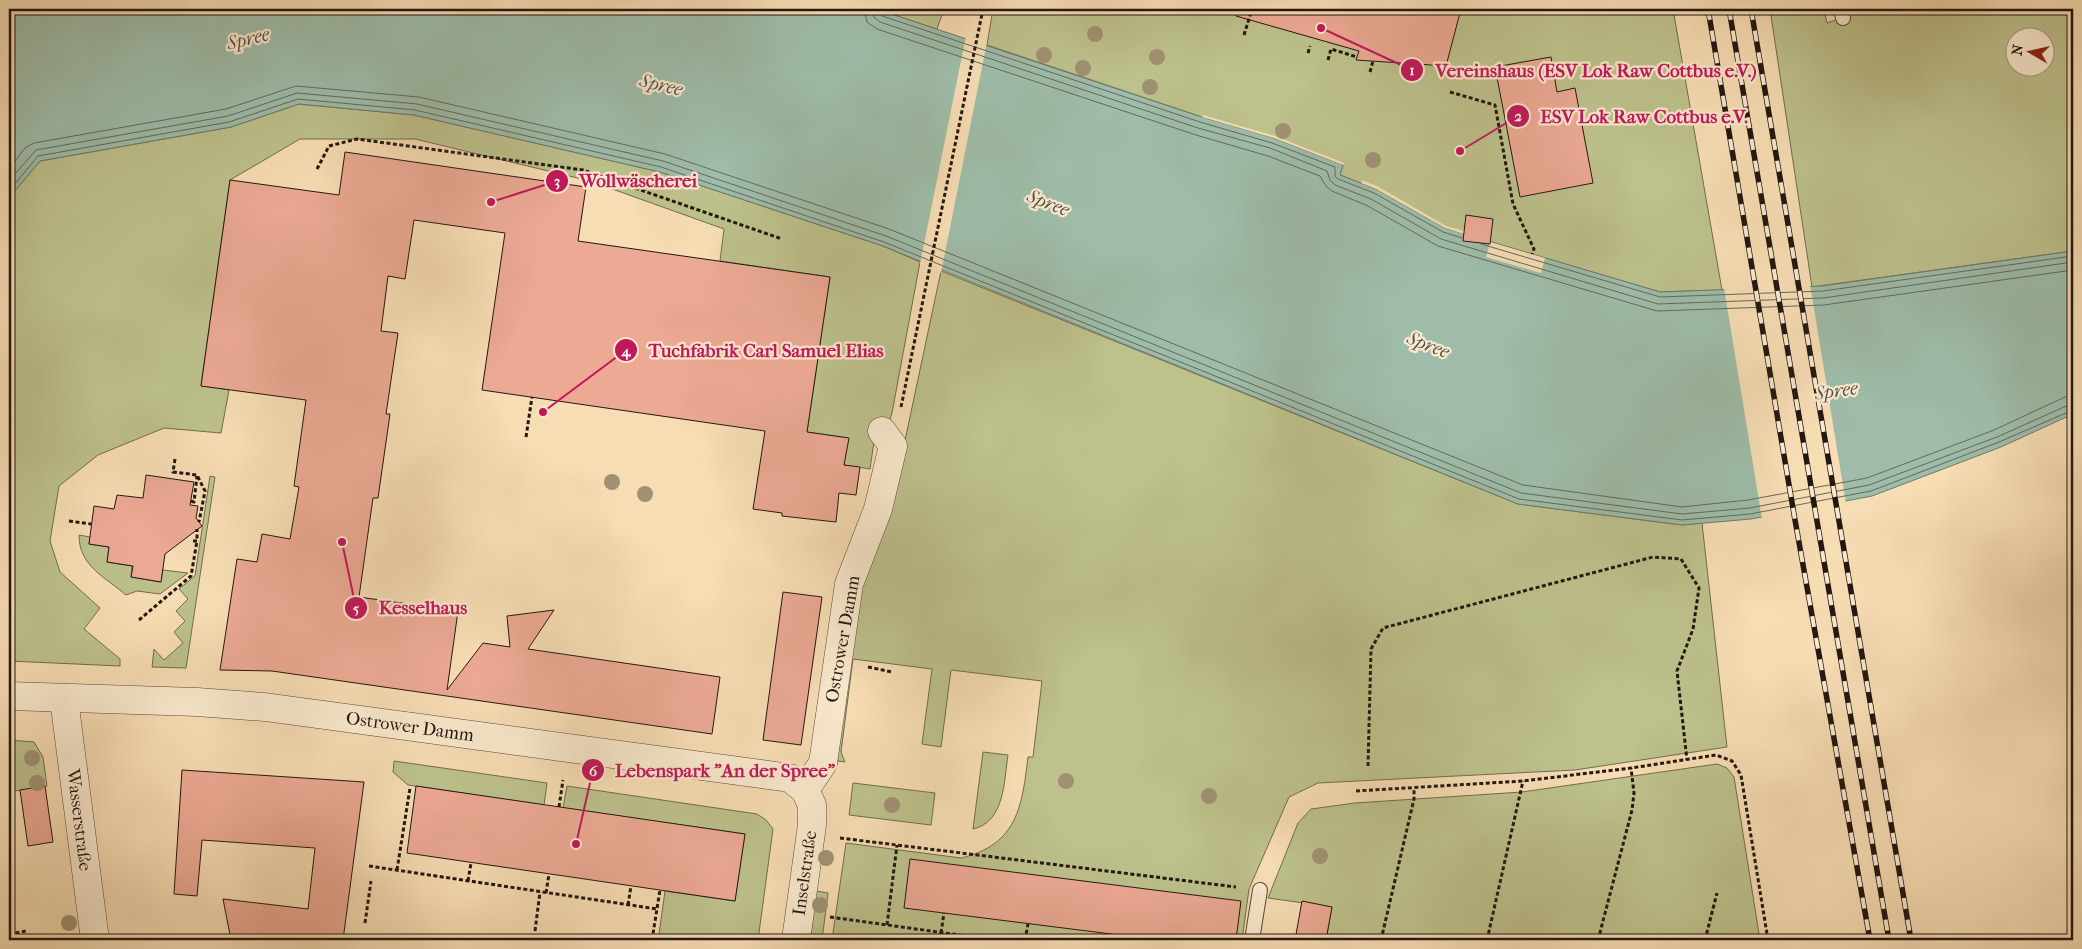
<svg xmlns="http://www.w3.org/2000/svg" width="2082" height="949" font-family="'IM FELL French Canon',serif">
	<rect width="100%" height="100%" fill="#f7ddb4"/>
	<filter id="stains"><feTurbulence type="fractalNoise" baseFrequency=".004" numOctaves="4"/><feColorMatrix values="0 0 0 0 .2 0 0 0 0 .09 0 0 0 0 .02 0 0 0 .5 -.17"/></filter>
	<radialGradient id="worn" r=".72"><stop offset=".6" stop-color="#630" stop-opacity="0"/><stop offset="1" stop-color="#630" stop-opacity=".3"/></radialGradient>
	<g fill="#bdc18c" stroke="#706c4f" fill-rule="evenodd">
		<path d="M876,9H944L937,29Z"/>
		<path d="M993,9H1673L1722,290L1660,292L1490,242L1445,228L1376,189L1340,175L1343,165L1274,138L1202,117L987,45Z"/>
		<path d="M1770,9H1824L1827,23L1866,9H2073V251L1812,287ZM2014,38H2044V68H2014Z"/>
		<path d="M299,104L414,115L660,172L883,246L920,262L892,413L889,422L874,441L870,469L844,465L848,438L807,432L830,277L720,261L724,229L590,181L415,139H300L230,180L201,385L229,390L221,433L164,428L98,455L59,486L50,541L60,572L100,608L84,629L120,659V666L9,661V198L40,161L231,127Z"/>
		<path d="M941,271L1518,504L1682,525L1702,523L1727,747L1575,770L1318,783L1289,797L1249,889L1242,940H832L846,843L961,858C1017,845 1022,807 1028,757H1033L1042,681L951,670L941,747L922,744L932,669L853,659L841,752L845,762L838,761L834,753L860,586L890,511Z"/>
		<path d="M210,476L215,477L186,668L152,667L154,649L164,660L183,643L174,632L185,621L176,611L188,599L179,589L195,576Z"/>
		<path d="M79,535L90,537L89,544L109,547L107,562L132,566L131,577L160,582L163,570L188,573L160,594L137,591L126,595C105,577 79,566 79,535Z"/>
		<path d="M9,740L34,742L43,757L47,786L15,791L9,783Z"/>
		<path d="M983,752L1008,755C1004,780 1005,822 973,829Z"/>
		<path d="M394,761L547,783L544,805L408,785L393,772Z"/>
		<path d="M1717,764L1727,768L1734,777L1760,940H1326L1332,907L1268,898L1298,823L1311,809L1355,803L1522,792Z"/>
		<path d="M853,783L935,793L931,825L849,815Z"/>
		<path d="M567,786L757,814L766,820L773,829L758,940H667V936L659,934L665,891L735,901L745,834L563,808Z"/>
		<path d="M816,891L828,893L822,940H810Z"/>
	</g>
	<path fill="#9ebca9" stroke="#6d7a6d" d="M9,9H876L1202,117L1274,138L1343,165L1340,175L1376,189L1445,228L1660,292L1822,286L2073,251V414L2001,447L1872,496L1751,519L1682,525L1518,504L883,246L660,172L414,115L299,104L231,127L40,161L9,198Z"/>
	<g fill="#f7ddb4">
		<path d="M966,36L987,42L941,273L920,264Z"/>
		<path d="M1203,115L1275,136L1344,163L1343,165L1274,138L1202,117Z"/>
		<path d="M1362,180L1377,186L1446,226L1464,231V234L1445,228L1376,189L1361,183Z"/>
		<path d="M1490,242L1545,258L1541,273L1486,257Z"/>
		<path d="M1810,284L1846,504L1762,519L1724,288Z"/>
	</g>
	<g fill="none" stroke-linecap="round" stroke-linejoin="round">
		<g stroke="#606a5e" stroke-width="1">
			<path d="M864,9L867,22L877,29L1196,135L1268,156L1320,176L1326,186L1332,191L1368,206L1438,246L1657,311L1824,305L2073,270"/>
			<path d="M871,9L874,17L880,22L1198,128L1270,148L1327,171L1330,180L1335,185L1371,199L1441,239L1658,304L1823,298L2073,262"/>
			<path d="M878,9L882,16L1200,122L1272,143L1335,167V176L1338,179L1374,193L1443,232L1462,238"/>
			<path d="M9,169L25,148L34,143L226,109L296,86L419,97L665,154L889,229L1523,485L1682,507L1748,500L1867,478L1994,430L2065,397L2073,396"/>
			<path d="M9,181L36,150L228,116L297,93L417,104L663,161L886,236L1521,493L1682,514L1750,508L1869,485L1997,437L2073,403"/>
			<path d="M9,191L38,156L229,122L298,99L415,110L661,167L884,242L1519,499L1682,520L1750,514L1871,491L1999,442L2073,410"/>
			<path d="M1481,244L1660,297L1823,291L2073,256"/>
		</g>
	</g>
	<g fill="#eca994" stroke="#231712">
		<path d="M1237,9H1461L1446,66L1356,60L1359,51L1236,16Z"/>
		<path d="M1551,57L1557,92L1575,88L1593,183L1520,197L1495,67Z"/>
		<path d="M345,152L586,187L578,241L830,277L807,432L849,438L844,465L860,467L856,495L839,493L836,522L782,516V513L753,509L765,431L482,390L505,233L414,220L405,279L388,276L381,331L398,333L386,414H390L378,498H373L359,597L458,611L447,690L483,643L510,647L507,616L554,610L528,649L720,677L712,734L272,671L220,670L237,559L257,562L262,534L290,539L299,487L294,486L306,400L201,386L230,180L339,195Z"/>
		<path d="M1466,215L1493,219L1490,244L1463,241Z"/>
		<path d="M146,475L194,482L190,505L198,506L196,518L202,526L165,554L161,582L131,577L133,566L107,562L109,547L89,544L94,506L114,509L117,495L143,498Z"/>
		<path d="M783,592L822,597L801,745L763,740Z"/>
		<path d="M182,770L364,782L343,940H231L223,899L308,909L315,848L202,840L197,896L174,894Z"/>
		<path d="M45,786L53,842L28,846L20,790Z"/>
		<path d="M416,786L745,834L735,901L407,853Z"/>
		<path d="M910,859L1241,901L1236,940H1159L904,908Z"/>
		<path d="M1302,901L1332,907L1326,940H1295Z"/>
	</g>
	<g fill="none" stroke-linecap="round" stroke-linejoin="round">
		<g stroke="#58483a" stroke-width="16">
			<g id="service">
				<path d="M1841,9L1843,18"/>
				<path d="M1252,940L1260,890"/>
			</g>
		</g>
		<g stroke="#58483a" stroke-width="29">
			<g id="minor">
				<path d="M9,696L197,702L265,707L790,778L805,790L812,805V825L796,940"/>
				<path d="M64,699L95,940"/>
				<path d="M805,790L823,763L849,584L878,509L893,446L882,431"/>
			</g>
		</g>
		<g stroke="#231712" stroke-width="3" stroke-dasharray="4 2.5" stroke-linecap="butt">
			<path d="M1244,35L1252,9"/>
			<path d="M1308,53L1310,46"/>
			<path d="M1328,60L1331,49L1357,57"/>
			<path d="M1370,72L1373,61"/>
			<path d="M1450,92L1495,105L1513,204L1534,249L1532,254"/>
			<path d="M317,169L329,146L357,139L583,170L782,239"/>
			<path d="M901,407L983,9"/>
			<path d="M526,437L532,397"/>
			<path d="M175,459L173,472L197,475L205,491L199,522"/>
			<path d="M191,501L194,502L197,476"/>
			<path d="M69,521L91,524"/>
			<path d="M193,541H197V529"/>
			<path d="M139,620L191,576L197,541"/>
			<path d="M868,667L892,672"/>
			<path d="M1368,766L1371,649L1383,628L1653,557L1681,559L1699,588L1693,629L1677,671L1687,760"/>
			<path d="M1356,791L1523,781L1631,768L1716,755L1732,761L1741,775L1768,940"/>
			<path d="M559,807L563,780"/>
			<path d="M840,838L1236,887"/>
			<path d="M369,866L657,909"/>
			<path d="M9,870L15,868"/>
			<path d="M397,870L410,788"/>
			<path d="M468,881L471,863"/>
			<path d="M546,893L549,874"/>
			<path d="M628,905L631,886"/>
			<path d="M830,917L995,940"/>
			<path d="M365,923L371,881"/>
			<path d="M887,925L897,845"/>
			<path d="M535,931L540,892"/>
			<path d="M941,933L944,913"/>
			<path d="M9,934L26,931"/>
			<path d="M619,940L620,936L644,940"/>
			<path d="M652,940L660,890"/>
			<path d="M1025,940L1028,924"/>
			<path d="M1110,940L1111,934"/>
			<path d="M1381,940L1414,799V788"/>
			<path d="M1487,940L1523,781"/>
			<path d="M1598,940L1632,810L1634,793L1631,768"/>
			<path d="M1705,940L1717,893"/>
		</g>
		<use href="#service" stroke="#fae9ce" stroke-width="14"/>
		<use href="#minor" stroke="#fae9ce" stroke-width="28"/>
		<g stroke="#231712" stroke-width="5.5">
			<g id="rail">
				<path d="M1708,9L1795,520L1870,940"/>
				<path d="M1729,9L1889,940"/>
				<path d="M1751,9L1911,940"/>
			</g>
		</g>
		<use href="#rail" stroke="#fae9ce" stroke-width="4" stroke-dasharray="11" stroke-linecap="butt"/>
	</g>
	<g fill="#a09173">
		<circle cx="1095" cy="34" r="8"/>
		<circle cx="1044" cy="55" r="8"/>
		<circle cx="1157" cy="57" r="8"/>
		<circle cx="1083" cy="68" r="8"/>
		<circle cx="1150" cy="87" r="8"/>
		<circle cx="1283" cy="131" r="8"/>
		<circle cx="1373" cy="160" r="8"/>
		<circle cx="612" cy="482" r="8"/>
		<circle cx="645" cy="494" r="8"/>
		<circle cx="32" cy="758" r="8"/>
		<circle cx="1066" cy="781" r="8"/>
		<circle cx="37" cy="783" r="8"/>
		<circle cx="1209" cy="796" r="8"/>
		<circle cx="892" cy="805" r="8"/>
		<circle cx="1320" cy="856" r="8"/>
		<circle cx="826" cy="858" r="8"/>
		<circle cx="820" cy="905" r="8"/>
		<circle cx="69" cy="923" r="8"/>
	</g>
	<g text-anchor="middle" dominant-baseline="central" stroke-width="4.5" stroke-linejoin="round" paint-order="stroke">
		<g font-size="18" fill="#231712" stroke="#fae9ce">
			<text transform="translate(843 639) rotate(-80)">Ostrower Damm</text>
			<text transform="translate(410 727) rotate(8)">Ostrower Damm</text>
			<text transform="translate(79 820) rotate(83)">Wasserstraße</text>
			<text transform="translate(805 873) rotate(-82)">Inselstraße</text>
		</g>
		<g font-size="19" font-style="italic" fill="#4e5147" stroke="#fae9ce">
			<text transform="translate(248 39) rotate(-14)">Spree</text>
			<text transform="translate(661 85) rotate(13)">Spree</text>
			<text transform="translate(1048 203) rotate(21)">Spree</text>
			<text transform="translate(1428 345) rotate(21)">Spree</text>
			<text transform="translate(1836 391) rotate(-8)">Spree</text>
		</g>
	</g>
	<path fill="none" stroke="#c2185b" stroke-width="2" d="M1321 28L1412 70M1460 151L1518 116M491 202L557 181M543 412L626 350M342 542L356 608M576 844L593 770"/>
	<g fill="#c2185b" stroke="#fae9ce" stroke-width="2">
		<circle cx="1321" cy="28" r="5"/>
		<circle cx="1460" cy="151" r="5"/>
		<circle cx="491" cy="202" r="5"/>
		<circle cx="543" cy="412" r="5"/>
		<circle cx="342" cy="542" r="5"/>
		<circle cx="576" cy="844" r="5"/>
		<circle cx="1412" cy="70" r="12"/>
		<circle cx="1518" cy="116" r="12"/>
		<circle cx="557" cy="181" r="12"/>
		<circle cx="626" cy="350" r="12"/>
		<circle cx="356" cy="608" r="12"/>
		<circle cx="593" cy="770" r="12"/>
	</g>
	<g font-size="15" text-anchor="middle" font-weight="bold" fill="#fff">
		<text x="1412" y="75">1</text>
		<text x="1518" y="121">2</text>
		<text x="557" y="186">3</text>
		<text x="626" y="356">4</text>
		<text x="356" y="613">5</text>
		<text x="593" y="776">6</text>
	</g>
	<g font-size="19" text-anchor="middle" font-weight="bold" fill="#c2185b" stroke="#fae9ce" stroke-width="4.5" stroke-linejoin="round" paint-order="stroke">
		<text x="1596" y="77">Vereinshaus (ESV Lok Raw Cottbus e.V.)</text>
		<text x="1644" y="123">ESV Lok Raw Cottbus e.V.</text>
		<text x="638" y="187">Wollwäscherei</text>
		<text x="766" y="357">Tuchfabrik Carl Samuel Elias</text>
		<text x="423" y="614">Kesselhaus</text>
		<text x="725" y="777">Lebenspark "An der Spree"</text>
	</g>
	<rect width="2082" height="949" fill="none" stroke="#f7ddb4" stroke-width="30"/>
	<rect x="10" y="10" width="2062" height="929" fill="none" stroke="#231712" stroke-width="2.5"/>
	<rect x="15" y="15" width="2052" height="919" fill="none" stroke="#231712"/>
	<g transform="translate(2030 52) rotate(279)"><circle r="24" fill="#fae9ce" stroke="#a49583"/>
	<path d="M0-4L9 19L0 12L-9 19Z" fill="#8f2418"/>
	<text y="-8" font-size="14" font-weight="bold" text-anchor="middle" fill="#231712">N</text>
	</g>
	<rect width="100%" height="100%" filter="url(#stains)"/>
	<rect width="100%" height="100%" fill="url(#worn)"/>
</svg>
